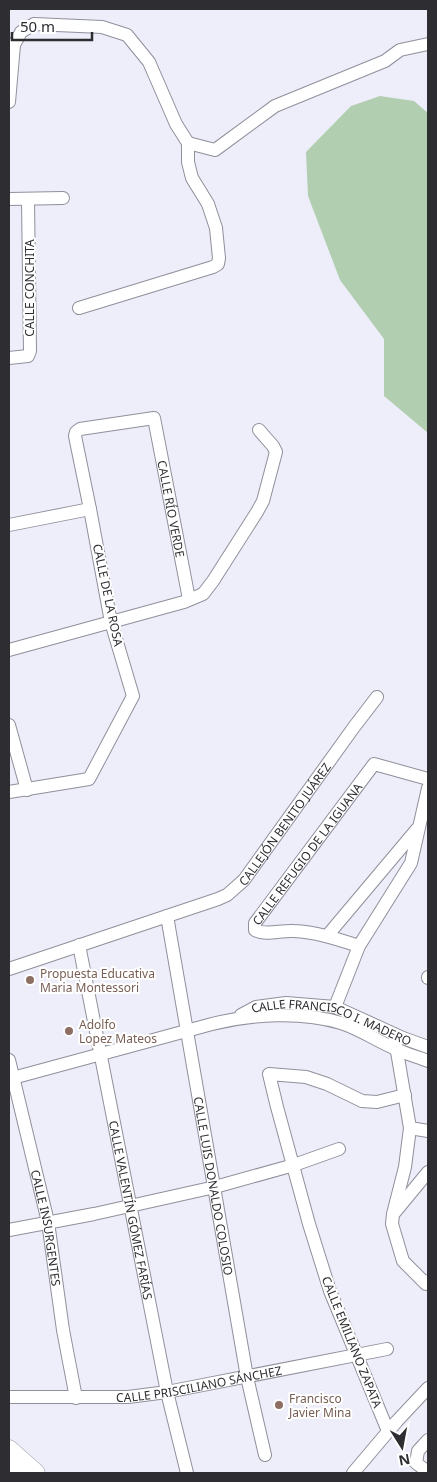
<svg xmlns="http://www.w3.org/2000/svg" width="437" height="1482" font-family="'Noto Sans',sans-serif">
	<rect width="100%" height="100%" fill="#edeefa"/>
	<path fill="#b2ceb0" d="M380,96L414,101L428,113V433L384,396V339L340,280L308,196L306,152L351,106Z"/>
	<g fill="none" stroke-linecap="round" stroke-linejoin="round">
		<g stroke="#8f909b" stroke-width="14">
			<g id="minor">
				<path d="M9,102L14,45L21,32L34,24L102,27L127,35L149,62L176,124L188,143V162L192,178L208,204L216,228L219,258L218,264L213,267L79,308"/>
				<path d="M188,143L215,150L275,106L385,61L400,50L428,44"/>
				<path d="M9,199L63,198"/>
				<path d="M9,358L28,356L30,351L28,200"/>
				<path d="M9,525L90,509"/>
				<path d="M9,650L184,602L203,594L213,581L257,512L263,501L276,452L273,446L259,430"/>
				<path d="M9,725L27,790"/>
				<path id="s1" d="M9,792L89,779L133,696L111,622L90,509L75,436L76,432L80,429L154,418L189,599"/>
				<path id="s2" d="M167,916L247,1377L265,1455"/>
				<path d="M327,936L417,829"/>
				<path id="s3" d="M79,945L167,1392L187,1473"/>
				<path id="s4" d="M359,946C337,939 316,932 294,931C281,930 265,936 255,930V923L374,764L428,779"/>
				<path id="s5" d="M9,969L218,899L227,895L244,880L354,727L377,697"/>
				<path d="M428,977V978"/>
				<path d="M335,1007L359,946L411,863L428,788"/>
				<path id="s6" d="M241,1015L256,1007L286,1003L335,1007L403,1038L428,1047"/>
				<path d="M394,1034L410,1128L405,1167L393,1214L392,1224L403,1261L426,1284L428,1281"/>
				<path id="s7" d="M9,1060L48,1222L63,1330L76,1398"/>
				<path d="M9,1079L212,1024C251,1014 302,1011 341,1023C360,1029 377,1041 396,1049C406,1054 418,1057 428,1061"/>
				<path d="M410,1128L428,1131"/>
				<path d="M395,1212L428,1172"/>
				<path d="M9,1230L94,1214L215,1187L294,1165L339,1149"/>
				<path id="s8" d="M9,1397H128L167,1392L387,1349"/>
				<path d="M388,1431L330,1291L309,1224L277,1107L269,1074L306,1077L327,1084L362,1101L377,1102L405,1095"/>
				<path d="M428,1440L418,1451L416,1463L424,1469L428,1470"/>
				<path d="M353,1473L397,1421L428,1388"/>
			</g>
		</g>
		<g stroke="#8f909b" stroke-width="19">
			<path id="secondary" d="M9,1449L36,1473"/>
		</g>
		<g stroke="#8f909b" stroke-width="22">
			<path id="trunk" d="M9,1463L21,1473"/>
		</g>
		<use href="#minor" stroke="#fff" stroke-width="12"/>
		<use href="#secondary" stroke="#fff" stroke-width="18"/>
		<use href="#trunk" stroke="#fff" stroke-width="20"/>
	</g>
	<g fill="#8d6e63" stroke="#fff" stroke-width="2">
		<circle cx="30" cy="980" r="5"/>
		<circle cx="69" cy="1031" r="5"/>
		<circle cx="279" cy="1405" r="5"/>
	</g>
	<g text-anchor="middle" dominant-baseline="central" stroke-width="4" stroke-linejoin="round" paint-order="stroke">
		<g font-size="12" fill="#2d2d32" stroke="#fff">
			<text transform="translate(29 288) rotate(-90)">CALLE CONCHITA</text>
			<text stroke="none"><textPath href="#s1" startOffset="618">CALLE RÍO VERDE</textPath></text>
			<text transform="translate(108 595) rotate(78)">CALLE DE LA ROSA</text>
			<text stroke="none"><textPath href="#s5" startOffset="322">CALLEJÓN BENITO JUÁREZ</textPath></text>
			<text stroke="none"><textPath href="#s4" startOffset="200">CALLE REFUGIO DE LA IGUANA</textPath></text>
			<text stroke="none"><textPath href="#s6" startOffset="96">CALLE FRANCISCO I. MADERO</textPath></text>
			<text stroke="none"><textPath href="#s2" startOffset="274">CALLE LUIS DONALDO COLOSIO</textPath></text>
			<text stroke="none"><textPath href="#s3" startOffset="270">CALLE VALENTÍN GÓMEZ FARÍAS</textPath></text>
			<text stroke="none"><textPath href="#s7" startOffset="172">CALLE INSURGENTES</textPath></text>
			<text transform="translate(352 1342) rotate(68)">CALLE EMILIANO ZAPATA</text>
			<text stroke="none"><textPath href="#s8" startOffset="191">CALLE PRISCILIANO SÁNCHEZ</textPath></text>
		</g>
		<g font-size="12" fill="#785e54" stroke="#fff" text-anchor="start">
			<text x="40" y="973">Propuesta Educativa<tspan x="40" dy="14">Maria Montessori</tspan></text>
			<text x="79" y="1024">Adolfo<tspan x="79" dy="14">Lopez Mateos</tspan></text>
			<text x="289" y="1398">Francisco<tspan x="289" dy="14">Javier Mina</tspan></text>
		</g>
	</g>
	<rect width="437" height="1482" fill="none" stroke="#2d2d32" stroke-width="20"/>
	<g transform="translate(402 1447) rotate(169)" stroke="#ffffff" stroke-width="4" paint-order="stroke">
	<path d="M0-4L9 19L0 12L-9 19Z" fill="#2d2d32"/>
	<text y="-8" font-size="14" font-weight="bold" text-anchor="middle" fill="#2d2d32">N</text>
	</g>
	<path d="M12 32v8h80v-8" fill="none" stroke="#2d2d32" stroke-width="2.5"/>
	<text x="20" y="32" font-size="15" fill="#2d2d32" stroke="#ffffff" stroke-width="4" paint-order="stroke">50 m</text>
</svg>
